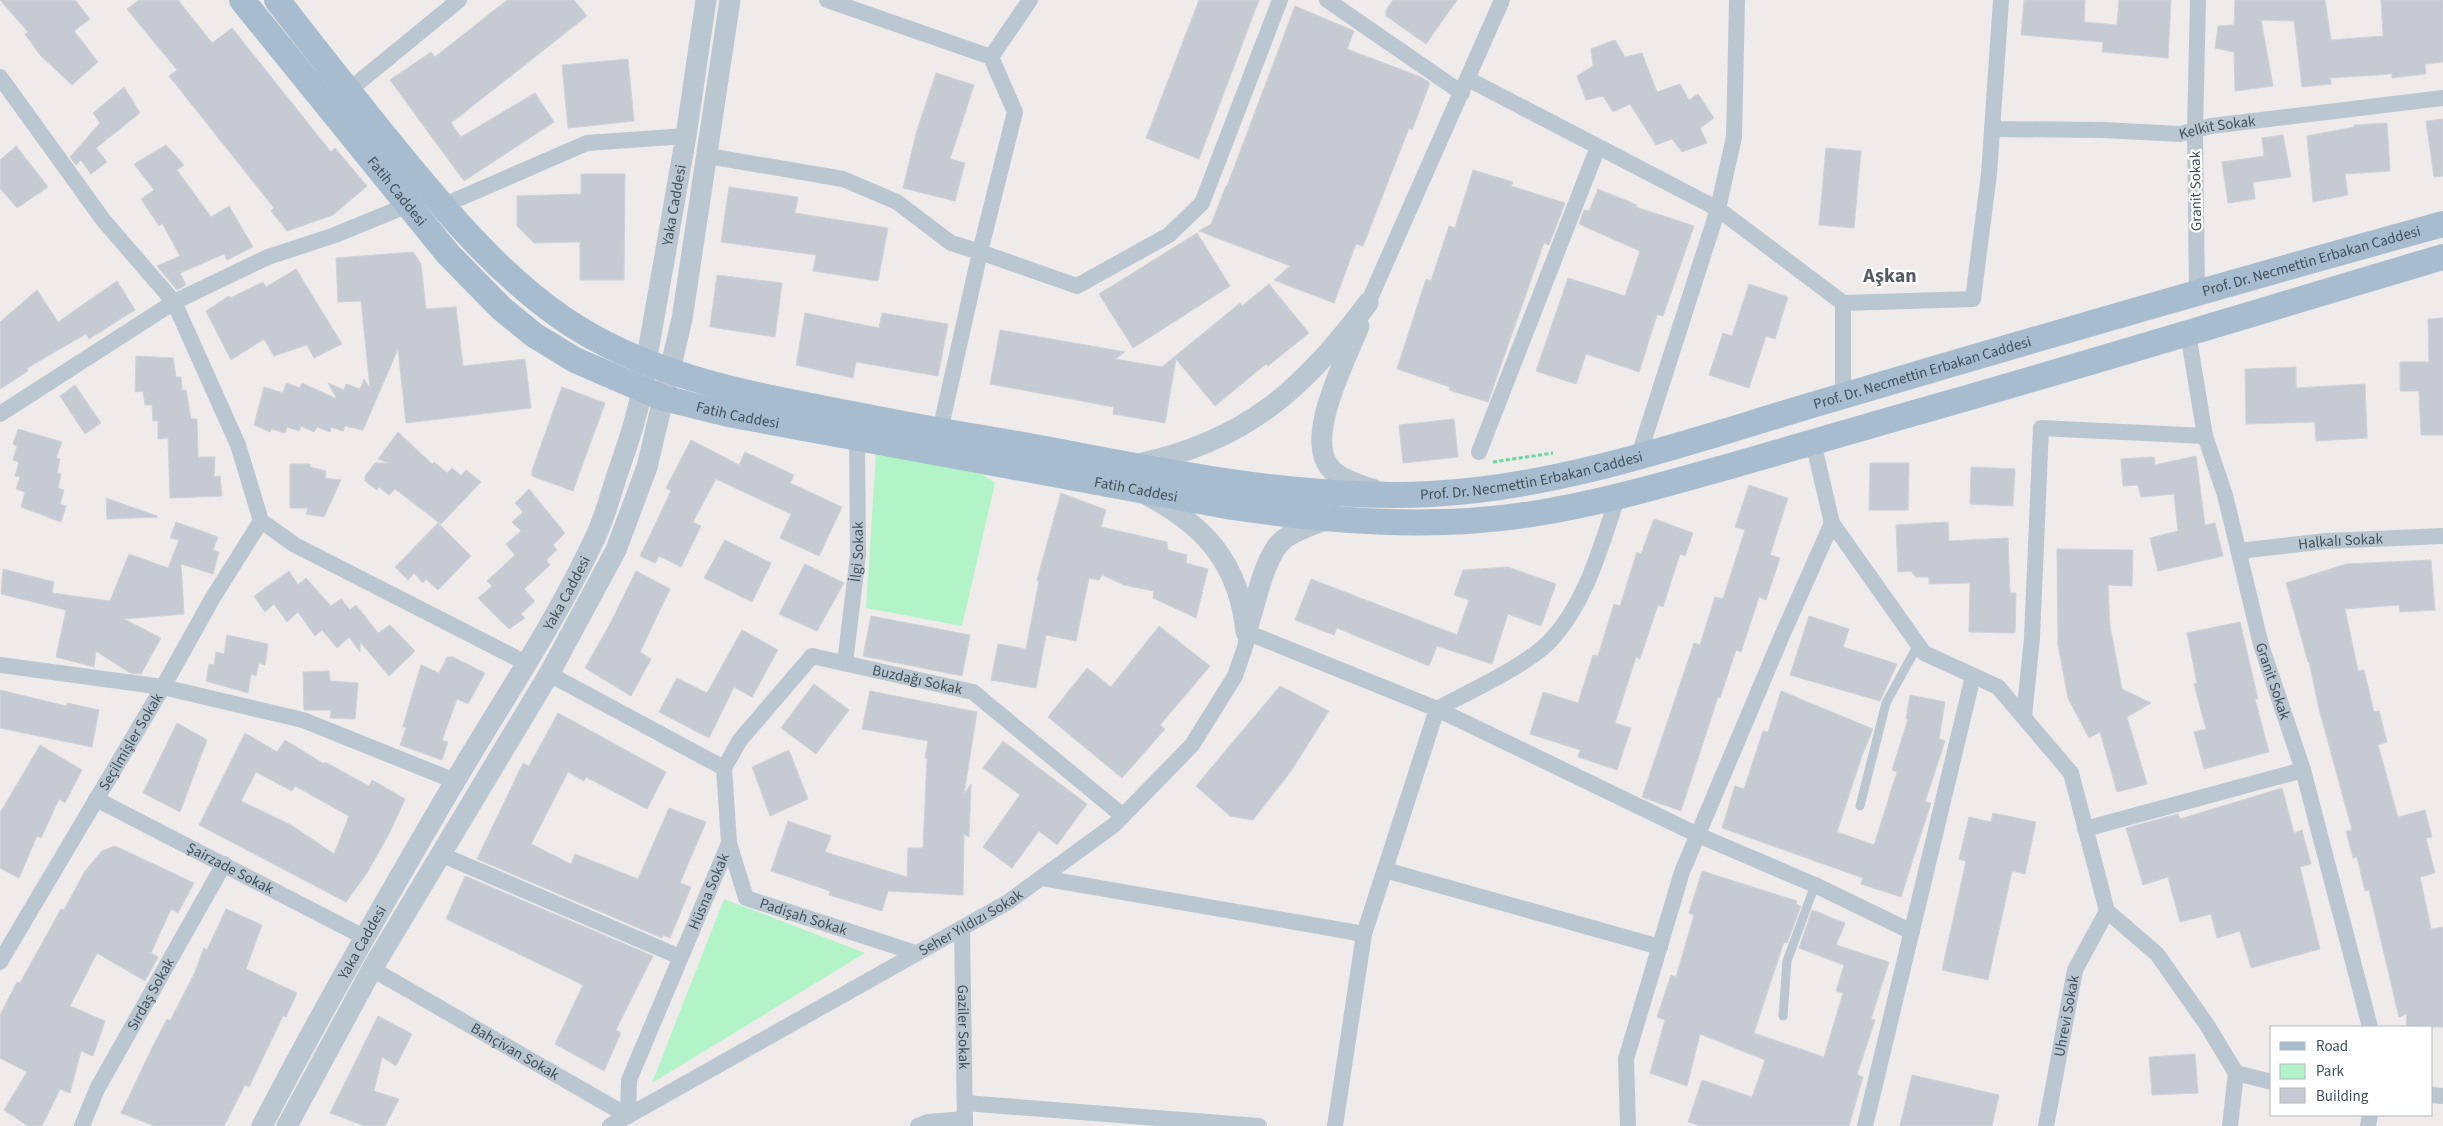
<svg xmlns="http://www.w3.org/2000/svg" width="2443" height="1126" font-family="'Source Sans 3',sans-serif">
	<rect width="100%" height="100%" fill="#efebeb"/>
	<g fill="#b2f4c8">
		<path d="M876,453L976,470L995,483L962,626L866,608Z"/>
		<path d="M724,899L865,953L652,1083Z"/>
	</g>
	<g fill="#c6cad2" stroke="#ced2d8" fill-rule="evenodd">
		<path d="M0,0H75L90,19L74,31L98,62L72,85L40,55L25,34L28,32Z"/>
		<path d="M139,0H178L212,43L232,28L331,152L335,148L367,186L333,215L287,231L271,211L274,208L169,76L177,70L127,9Z"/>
		<path d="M507,0H574L587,16L451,123L461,137L535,93L554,122L464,181L390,80L431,52L435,57Z"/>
		<path d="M1199,0H1259L1199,159L1146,138Z"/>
		<path d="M1393,0H1457L1426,44L1386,16V10Z"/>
		<path d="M2024,0H2085L2084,22L2117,25L2119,0H2171L2168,58L2102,52L2103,42L2021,35Z"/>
		<path d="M2235,0H2325L2331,40L2383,36L2381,0H2443V62L2425,64L2426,74L2392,78V74L2330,78L2331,84L2302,87L2294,21L2261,20L2273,86L2235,91L2234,52L2215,48L2218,26L2234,25Z"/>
		<path d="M1295,6L1354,31L1347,49L1421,77L1430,83L1412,130L1409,128L1363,246L1356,244L1334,303L1274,280L1290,266L1199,231L1211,224L1226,186H1227Z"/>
		<path d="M1615,40L1625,57L1642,53L1657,92L1680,84L1689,100L1698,94L1714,118L1700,128L1707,143L1682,152L1672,139L1656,145L1630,104L1613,112L1603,96L1586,100L1577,76L1593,66L1591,49Z"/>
		<path d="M628,59L634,121L568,128L562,65Z"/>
		<path d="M936,73L974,85L950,159L965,163L955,201L903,188L917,130Z"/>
		<path d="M124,87L140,113L96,148L107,162L91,174L81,160L76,165L70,157L100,123L93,113Z"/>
		<path d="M2443,119V176L2434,177L2426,121Z"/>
		<path d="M2387,123L2390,171L2345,174L2348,195L2313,202L2307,136L2354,127V125Z"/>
		<path d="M2283,135L2291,177L2253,182L2255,199L2228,203L2222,162L2264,156L2262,138Z"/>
		<path d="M166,145L184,165L177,170L211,217L229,206L253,247L227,260L224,254L180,273L186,285L177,290L157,266L180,256L162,223L159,226L141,199L154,190L134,164Z"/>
		<path d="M16,146L48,187L17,208L0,188V160Z"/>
		<path d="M1826,148L1861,151L1854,228L1819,225Z"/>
		<path d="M1473,170L1513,182L1511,186L1565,203L1549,245L1544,243L1488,402L1449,390L1450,387L1397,369L1426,279L1431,281L1449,226L1455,228Z"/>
		<path d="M581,174H625L624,280H580V242L534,243L517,226V196L581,194Z"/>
		<path d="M729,187L798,197L795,213L888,228L878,281L813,271L816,255L721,242Z"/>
		<path d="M1598,189L1637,205L1636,207L1694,226L1663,316L1657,315L1639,372L1586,354L1576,384L1536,371L1568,278L1625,296L1640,251L1579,224L1584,210L1589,211Z"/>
		<path d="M1197,233L1230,286L1133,348L1099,294Z"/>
		<path d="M413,252L421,264L426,309L456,307L463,366L525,359L531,408L406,423L398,349L363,430L345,426L343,431L331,427L330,432L317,427L314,432L301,426L299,431L287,427L285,433L271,429L270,432L254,425L264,387L283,393L286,383L300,388L302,383L337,399L328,383L344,390L346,384L360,389L364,379L370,388L361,301L338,302L336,258Z"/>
		<path d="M296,269L342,344L314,358L307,345L274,356L264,339L231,360L206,311L229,296L230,298L263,282L266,287Z"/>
		<path d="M717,275L782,283L775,337L710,327Z"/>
		<path d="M117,281L135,310L89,339L86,334L27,368L28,371L0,389V322L37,290L58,322Z"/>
		<path d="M1269,284L1309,333L1268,366L1266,364L1215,406L1176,359L1165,423L1113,414L1114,407L990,384L1000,330L1125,352L1115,359L1162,367L1240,303L1242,306Z"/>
		<path d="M1749,284L1788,297L1775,339L1766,336L1749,388L1709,375L1723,333L1732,336Z"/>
		<path d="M805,313L879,328L882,313L948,324L938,376L856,362L853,378L796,365Z"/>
		<path d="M2443,318V435H2421L2419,391H2400V362H2429L2428,319Z"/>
		<path d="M136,356L173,358L176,377H181L182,390H186L191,419H197L198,457H215L214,477L220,476L222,496L170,498L168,438L158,439V421H153L152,405H145L143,391L135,392Z"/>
		<path d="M2296,367V388L2365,384L2367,438L2316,441L2315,422L2246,424L2245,369Z"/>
		<path d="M75,385L101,423L85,434L60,396Z"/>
		<path d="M562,387L605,403L573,491L532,476V470Z"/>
		<path d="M1454,419L1458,457L1403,463L1399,425Z"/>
		<path d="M18,429L62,442L56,458L60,459L57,473L61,474L58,488L64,490L60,504L66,506L61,522L21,507L25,492L16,489L20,477L15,476L19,462L13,460L17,446L13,444Z"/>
		<path d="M398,432L432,464L434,462L447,473L452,468L461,476L466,470L481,482L441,524L395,489L389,495L379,487L377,490L365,481V476L375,463H389L378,459Z"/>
		<path d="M691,440L739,465L745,452L794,475L790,483L842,507L819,556L780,538L791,514L716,479L693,522L701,526L681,567L659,556L655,563L640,556L671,491L666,488Z"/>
		<path d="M2196,456L2205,525L2215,523L2223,556L2158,571L2150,538L2178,531L2174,494L2141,497L2138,485L2123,486L2121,459L2154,457L2155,465Z"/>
		<path d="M1870,463H1909L1908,510H1869Z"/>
		<path d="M290,464H310V467L326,471L325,478L341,480L324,517L306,514L308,508H290Z"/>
		<path d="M1971,467L2015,469L2013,506L1970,504Z"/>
		<path d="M1749,485L1788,498L1770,555L1780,558L1766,600L1759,597L1741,652L1736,650L1720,698L1718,697L1681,811L1642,797L1694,643L1700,645L1715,597L1723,599L1745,530L1735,527Z"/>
		<path d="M529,489L565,533L553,545L557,550L546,560L550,565L524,589L535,601L521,614L525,618L509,629L478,598L492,586L487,581L515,555L506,544L521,531L512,522L523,512L515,503Z"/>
		<path d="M1061,493L1106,510L1101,527L1167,542L1168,550L1187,555L1186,563L1208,569L1196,618L1153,598L1154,591L1124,585L1102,575L1099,580L1089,578L1076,641L1046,635L1036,688L991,680L998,644L1026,649L1039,581L1037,580Z"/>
		<path d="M106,498L157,516V517L107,519Z"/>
		<path d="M1654,519L1693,533L1685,556L1680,554L1663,607L1658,605L1640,659L1636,657L1615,723L1631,728L1617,770L1578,757L1580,750L1530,734L1543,692L1578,703L1593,655L1598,656L1614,604L1620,606L1637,552L1641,554Z"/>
		<path d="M176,522L218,537L213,550L219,552L213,574L181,564L184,614L124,619L161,638L141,674L130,673L96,651L94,667L56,657L66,610L1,594L3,569L54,582L52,593L110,601L129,554L168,568L179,540L170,538Z"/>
		<path d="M1948,522L1949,541L2008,538L2010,593H2016L2015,633L1969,632L1970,583L1929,584V577H1916L1911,571L1898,572L1896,525Z"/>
		<path d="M438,523L471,556L438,590L426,579L423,583L414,573L408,580L395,567Z"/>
		<path d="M725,540L771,563L752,602L704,578Z"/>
		<path d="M2057,549L2133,550L2132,586L2108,585L2110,626L2122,689L2151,703L2127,717L2147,784L2117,792L2100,732L2089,738L2068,698L2058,645Z"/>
		<path d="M2431,560L2435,610L2400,612L2399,605L2345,609L2358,671L2364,670L2374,712L2379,711L2387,742L2378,745L2398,817L2425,810L2432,837L2426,838L2435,873L2420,877L2431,929L2443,927V1027H2406L2407,1014L2399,1017L2369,890L2365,891L2357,857L2353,858L2346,831L2352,830L2319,709L2309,661L2308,662L2286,583L2346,564Z"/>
		<path d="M805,564L844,583L817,631L779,614Z"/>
		<path d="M1508,567L1556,584L1541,626L1508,614L1492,664L1437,646L1429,666L1337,628L1334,635L1295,620L1311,579L1457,635L1469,600L1454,595L1463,570Z"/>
		<path d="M289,571L298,585L306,578L331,606L341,599L350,610L356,605L378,633L390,625L415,651L389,676L360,642V652L349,637L337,648L322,630L315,636L298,612L287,622L274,604L265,612L254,596Z"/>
		<path d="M636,571L670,589L640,652L651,659L631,696L585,668L611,622Z"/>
		<path d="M871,616L970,635L962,676L863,656Z"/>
		<path d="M1809,616L1849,629L1843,647L1897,664L1880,701L1790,675Z"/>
		<path d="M2240,622L2258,699H2255L2269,752L2204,769L2194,732L2206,729L2194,684L2197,683L2187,633Z"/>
		<path d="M1159,626L1210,666L1160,725L1165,729L1122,778L1048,717L1087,668L1111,687Z"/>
		<path d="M742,630L778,650L752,697L734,687L709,738L659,712L677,678L707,693Z"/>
		<path d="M227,635L268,644L265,665L259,663L256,676L251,674L248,693L206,681L209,664L214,665L216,652L224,654Z"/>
		<path d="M447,657H453L485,673L468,704L457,699L442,740L448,742L442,760L400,745L406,728L403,726L421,665L439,673Z"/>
		<path d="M329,671L330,681L358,683L355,719L330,718L331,710H304L303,672Z"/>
		<path d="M814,684L849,710L816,754L781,728Z"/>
		<path d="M1280,686L1329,711L1291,771L1253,820L1230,816L1196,786Z"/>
		<path d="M0,690L66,706L67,703L99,710L92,747L0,728Z"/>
		<path d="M870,691L977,712L964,794L971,784L969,837L964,834L963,895L888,891L882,911L829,895L830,891L771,871L788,821L831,836L825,852L907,877L908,848H923L927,759L925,758L928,741L862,729Z"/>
		<path d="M1781,691L1873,729L1862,756L1837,832L1874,845L1897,772L1892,770L1908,719H1906L1910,695L1945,702L1939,739L1945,741L1925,802L1931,803L1901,897L1861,884L1863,878L1722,828L1735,786L1744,789L1763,731L1768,732Z"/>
		<path d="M558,713L666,772L647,809L586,777L584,781L568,772L531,844L571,864L575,854L638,879L669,808L706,822L680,883L691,887L670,938L663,935L662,938L477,859L523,763L529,766Z"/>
		<path d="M177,723L207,740L180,812L143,793Z"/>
		<path d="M245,733L277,752L285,740L324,764L325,762L369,786L372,780L405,799L390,832L367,873L346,902L199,825ZM256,772L292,791L295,786L349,816L334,854L291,825L241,801Z"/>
		<path d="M1003,741L1087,804L1057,845L1039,831L1012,868L983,847L1020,795L983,768Z"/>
		<path d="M40,745L82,770L65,803L59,799L41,838L37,836L19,878L0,868V813Z"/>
		<path d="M789,750L808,799L770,816L752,767Z"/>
		<path d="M2282,788L2294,833L2302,830L2311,864L2300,867L2320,949L2251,968L2240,931L2217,938L2211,914L2180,922L2168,877L2143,885L2126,828L2178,814L2180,819Z"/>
		<path d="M1993,813L2036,822L2025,874L2012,871L1988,980L1942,970L1966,861L1959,859L1969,817L1991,822Z"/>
		<path d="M115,846L194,883L178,913L171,909L151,953L158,957L145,981L97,953L70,1006L105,1021L93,1056L81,1051L70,1093L60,1089L42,1126H28L4,1110L27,1072L0,1058V1015L17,982L20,983L61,909L64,910L85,871L102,851Z"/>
		<path d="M1702,871L1797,901L1796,904L1801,906L1787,943L1784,942L1754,1033L1824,1057L1843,993L1836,991L1844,965L1799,948L1812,910L1845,923L1836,945L1889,962L1871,1019L1875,1020L1857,1075L1863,1077L1849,1126H1701L1688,1122L1702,1080L1752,1097L1765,1060L1700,1034L1687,1086L1650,1073L1665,1020L1657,1017L1671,975L1676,977L1694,915L1689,913Z"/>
		<path d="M465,876L653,956L616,1030L621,1033L604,1071L555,1044L583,985L446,919Z"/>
		<path d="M226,909L262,925L246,969L297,993L286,1017L283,1016L249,1087L245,1085L224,1126H154L121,1113L152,1048L167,1019L170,1021L195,972L204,948L207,950Z"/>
		<path d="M378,1016L412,1034L396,1066L382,1057L374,1091L399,1099L385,1126H365L330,1113Z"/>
		<path d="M2195,1054L2198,1093L2152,1095L2149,1057Z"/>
		<path d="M1912,1075L1999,1095L1992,1126H1900Z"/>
	</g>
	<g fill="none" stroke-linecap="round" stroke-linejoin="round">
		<path stroke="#66d699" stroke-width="3" stroke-dasharray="4 2.5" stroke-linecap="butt" d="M1493,462L1553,453"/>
		<g stroke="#bac7d0" stroke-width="9">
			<path d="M1860,806L1886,703L1918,645"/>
			<path d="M1783,1016L1787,961L1815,885"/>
		</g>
		<g stroke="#bac7d0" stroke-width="16">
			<path d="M827,0L991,57L1030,0"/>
			<path d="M1327,0L1462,93"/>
			<path d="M991,57L1015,112L980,252L1077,286L1169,235L1202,203L1280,0"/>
			<path d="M0,77L104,221L174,302L268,257L335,235L408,205"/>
			<path d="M1468,79L1718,209L1843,303V395"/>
			<path d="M348,91L459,0"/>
			<path id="s1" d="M1992,129L2103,130L2180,134L2211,126L2443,98"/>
			<path d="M708,156L843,179L897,202L951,243L980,252L940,431"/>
			<path d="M442,206L587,143L686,136"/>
			<path d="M2197,292L2195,130L2198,0"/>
			<path d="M1368,303L1502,0"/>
			<path d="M1843,303L1973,299L1989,174L2001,0"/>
			<path id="s2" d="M2188,333L2205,436L2225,495L2261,645L2303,770L2370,1027"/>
			<path d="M0,414L174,302L238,445L261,521L295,545L528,664"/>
			<path d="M1813,442L1832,523L1924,653L1998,687L2071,773L2107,911L2157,954L2207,1025L2236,1073L2272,1082"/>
			<path d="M1479,452L1598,147"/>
			<path d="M1639,455L1718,209L1734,137L1737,0"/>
			<path id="s3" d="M2239,551L2326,541L2443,536"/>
			<path id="s4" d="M845,663L858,555L857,439"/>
			<path d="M0,665L163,687L303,720L455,781"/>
			<path d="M2024,717L2032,638L2041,428L2205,436"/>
			<path id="s5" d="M724,768L740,740L812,656L973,692L1123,816"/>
			<path id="s6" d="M96,799L364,937"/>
			<path d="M2085,829L2303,770"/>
			<path id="s7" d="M729,843L746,898L916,953"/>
			<path d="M440,854L680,957"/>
			<path d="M1385,870L1660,947"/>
			<path d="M1042,878L1364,934L1335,1126"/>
			<path id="s8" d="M962,928L965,1126"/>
			<path d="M1364,934L1437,709L1698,835L1815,885L1912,932"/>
			<path id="s9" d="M0,962L163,687L212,599L261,521"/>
			<path id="s10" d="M372,969L628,1116L629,1080L729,843L724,768L549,674"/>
			<path d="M2432,1095L2443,1096"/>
			<path d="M965,1103L1259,1126"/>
			<path id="s11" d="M82,1126L97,1089L224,864"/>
			<path id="s12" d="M610,1126L1008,902L1114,825L1192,745L1235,676L1246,644V632L1437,709C1468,692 1528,665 1551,640C1587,601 1601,545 1618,496"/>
			<path d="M918,1126L928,1122L965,1119"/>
			<path d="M1628,1126L1626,1059L1682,872L1781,638L1832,523"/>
			<path d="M1865,1126L1973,676"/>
			<path id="s13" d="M2046,1126L2075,970L2107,911"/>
			<path d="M2230,1126L2236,1073"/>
			<path d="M2368,1126L2370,1115"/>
		</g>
		<g stroke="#bac7d0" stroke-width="21">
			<path d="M1359,326C1346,360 1301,442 1333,471C1344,481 1362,486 1375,490"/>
			<path d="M1138,464C1246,441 1304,389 1368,303"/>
			<path d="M1147,495C1206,526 1239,564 1246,632"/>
			<path d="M1247,629C1255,606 1264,556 1283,540C1295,530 1313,525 1328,519"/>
			<path id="s14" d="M262,1126C322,1010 388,896 454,783C501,703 554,625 594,540C604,520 610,497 617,475C630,438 642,402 646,363L686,136L706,0"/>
			<path d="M287,1126L372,969L549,674L616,550L647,467L682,319L730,0"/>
		</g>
		<g stroke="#a7bdcf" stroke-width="26">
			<path id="s15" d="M242,0L448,254L501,308L534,335L575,360L663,398L728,414L1232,507C1330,521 1432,530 1532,514C1597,504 1663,485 1727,467C1789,449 1851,431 1914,413C2091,363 2267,309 2443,257"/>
			<path id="s16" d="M277,0C316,50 355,100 395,149C446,211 496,272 562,318C642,373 737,392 831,410C873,418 916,427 959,434C1116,459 1272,502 1431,494C1569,487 1704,436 1836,398C2038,338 2240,280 2443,224"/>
		</g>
	</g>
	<g text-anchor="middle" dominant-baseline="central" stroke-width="4.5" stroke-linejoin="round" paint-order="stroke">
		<g font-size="15" fill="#42505b" stroke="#fff">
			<text stroke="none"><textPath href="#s1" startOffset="226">Kelkit Sokak</textPath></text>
			<text stroke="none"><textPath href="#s15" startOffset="246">Fatih Caddesi</textPath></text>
			<text transform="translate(2196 191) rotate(-91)">Granit Sokak</text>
			<text stroke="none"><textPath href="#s14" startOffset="1019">Yaka Caddesi</textPath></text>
			<text stroke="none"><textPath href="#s16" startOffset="2234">Prof. Dr. Necmettin Erbakan Caddesi</textPath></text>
			<text stroke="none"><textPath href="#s16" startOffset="1829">Prof. Dr. Necmettin Erbakan Caddesi</textPath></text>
			<text stroke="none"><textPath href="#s15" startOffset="666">Fatih Caddesi</textPath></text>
			<text stroke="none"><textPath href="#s16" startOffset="1424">Prof. Dr. Necmettin Erbakan Caddesi</textPath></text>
			<text stroke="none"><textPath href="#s15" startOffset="1071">Fatih Caddesi</textPath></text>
			<text stroke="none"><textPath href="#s3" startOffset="102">Halkalı Sokak</textPath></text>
			<text stroke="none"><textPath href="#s4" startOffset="112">İlgi Sokak</textPath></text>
			<text stroke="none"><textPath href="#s14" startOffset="614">Yaka Caddesi</textPath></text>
			<text stroke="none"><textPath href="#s5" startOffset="251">Buzdağı Sokak</textPath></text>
			<text stroke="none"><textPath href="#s2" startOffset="359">Granit Sokak</textPath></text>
			<text stroke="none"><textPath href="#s9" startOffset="256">Seçilmişler Sokak</textPath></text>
			<text stroke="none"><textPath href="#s6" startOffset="151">Şairzade Sokak</textPath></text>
			<text stroke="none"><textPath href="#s10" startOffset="536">Hüsna Sokak</textPath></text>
			<text stroke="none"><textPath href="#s7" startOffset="118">Padişah Sokak</textPath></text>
			<text stroke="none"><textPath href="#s12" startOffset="414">Seher Yıldızı Sokak</textPath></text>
			<text stroke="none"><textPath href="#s14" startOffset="209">Yaka Caddesi</textPath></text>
			<text stroke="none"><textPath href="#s11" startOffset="149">Sırdaş Sokak</textPath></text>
			<text stroke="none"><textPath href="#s13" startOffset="112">Uhrevi Sokak</textPath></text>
			<text stroke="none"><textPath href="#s8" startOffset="99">Gaziler Sokak</textPath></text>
			<text stroke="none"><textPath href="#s10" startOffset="165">Bahçivan Sokak</textPath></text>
		</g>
		<g font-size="20" font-weight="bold" fill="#575c61" stroke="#fff">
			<text x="1890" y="276">Aşkan</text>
		</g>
	</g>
	<rect x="2270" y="1026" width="162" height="90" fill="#ffffff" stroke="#b3b9bd"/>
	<rect x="2280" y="1042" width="25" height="8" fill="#a7bdcf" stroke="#b3b9bd"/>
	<text x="2316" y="1051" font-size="15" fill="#42505b">Road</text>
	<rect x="2280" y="1064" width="25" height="15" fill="#b2f4c8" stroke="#b3b9bd"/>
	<text x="2316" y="1076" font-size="15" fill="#42505b">Park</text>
	<rect x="2280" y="1088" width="25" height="15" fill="#c6cad2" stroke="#b3b9bd"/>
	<text x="2316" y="1101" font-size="15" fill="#42505b">Building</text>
</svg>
